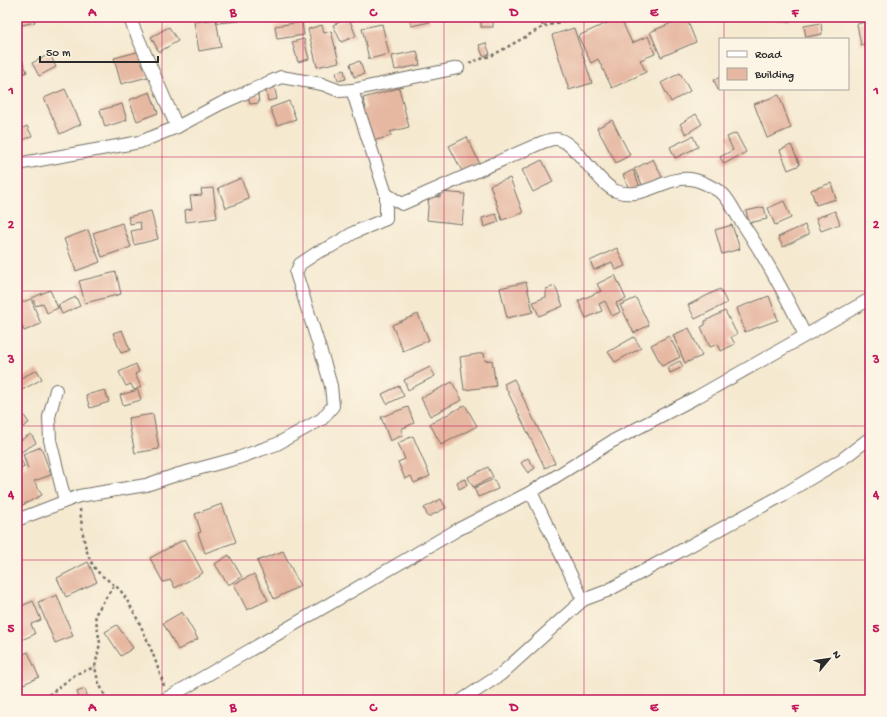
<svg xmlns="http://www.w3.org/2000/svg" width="887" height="717" font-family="'Gochi Hand',sans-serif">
	<rect width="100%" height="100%" fill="#fcf5e5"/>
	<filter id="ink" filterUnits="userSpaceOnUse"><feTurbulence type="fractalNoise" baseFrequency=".025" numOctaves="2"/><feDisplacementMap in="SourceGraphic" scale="8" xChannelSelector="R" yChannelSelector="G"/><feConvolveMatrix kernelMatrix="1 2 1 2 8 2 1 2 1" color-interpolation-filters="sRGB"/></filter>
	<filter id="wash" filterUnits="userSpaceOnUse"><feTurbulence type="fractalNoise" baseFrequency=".012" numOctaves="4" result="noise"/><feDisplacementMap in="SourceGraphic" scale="16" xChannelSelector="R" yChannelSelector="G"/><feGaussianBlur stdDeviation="0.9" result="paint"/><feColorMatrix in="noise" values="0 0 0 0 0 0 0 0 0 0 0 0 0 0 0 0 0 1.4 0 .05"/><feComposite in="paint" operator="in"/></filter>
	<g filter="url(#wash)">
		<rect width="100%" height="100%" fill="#f5e9d0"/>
		<g id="blocks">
			<g fill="#e6b7a1">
				<path d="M17,17H34L35,22L18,26Z"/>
				<path d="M216,17H239V21L217,23Z"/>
				<path d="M409,17H429L430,22L411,26Z"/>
				<path d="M620,17L632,43L648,36L655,54L640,60L646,72L612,88L598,59L591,63L578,36Z"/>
				<path d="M686,17L696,42L661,57L650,32Z"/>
				<path d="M761,17H790V21L761,20Z"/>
				<path d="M349,18L356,36L341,42L333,25Z"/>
				<path d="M216,19L221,47L199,51L194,22Z"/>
				<rect x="481" y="20" width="12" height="7"/>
				<path d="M870,21V43L861,45L857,24Z"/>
				<path d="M302,22L304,35L277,39L275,26Z"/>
				<path d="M821,23L822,34L806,37L804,26Z"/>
				<path d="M382,24L389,54L369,59L362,28Z"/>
				<path d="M322,25L324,33L331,31L339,62L317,67L308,29Z"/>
				<path d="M169,27L178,41L159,52L151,37Z"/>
				<path d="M574,28L592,83L569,90L552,35Z"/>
				<path d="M304,39L309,59L298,62L292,42Z"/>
				<path d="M486,43L490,54L483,56L479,45Z"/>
				<path d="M141,51L148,77L121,84L114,58Z"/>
				<path d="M417,51L420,65L395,70L392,56Z"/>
				<path d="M50,54L56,67L39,76L32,63Z"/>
				<path d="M20,55L27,72L17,76V56Z"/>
				<path d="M360,61L364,74L354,77L350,64Z"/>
				<path d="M344,70L346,79L338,81L336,72Z"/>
				<path d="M680,73L690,91L671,102L661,83Z"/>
				<path d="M720,77V89L718,90L714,80Z"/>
				<path d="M274,85L277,99L268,101L265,87Z"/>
				<path d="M399,88L409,127L390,132L391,136L369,142L361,110L366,108L363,98Z"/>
				<path d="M65,89L81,124L60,134L44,98Z"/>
				<path d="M150,92L158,113L137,121L129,100Z"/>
				<path d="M258,94L259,103L250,104L248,96Z"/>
				<path d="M779,95L791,128L767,138L754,104Z"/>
				<path d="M289,101L296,119L277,125L270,108Z"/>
				<path d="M122,104L127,120L105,127L100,110Z"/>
				<path d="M696,114L702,124L686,134L680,124Z"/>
				<path d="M612,120L630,155L616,163L597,128Z"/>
				<path d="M27,126L32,136L17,143V131Z"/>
				<path d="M736,133L746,152L724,164L720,157L733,150L727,137Z"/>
				<path d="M693,136L698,147L675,158L670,147Z"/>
				<path d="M467,137L480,164L463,173L449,146Z"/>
				<path d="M791,145L800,165L788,170L780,150Z"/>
				<path d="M653,159L662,177L643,186L634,169Z"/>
				<path d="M542,160L553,182L533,192L522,170Z"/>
				<path d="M633,170L640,187L630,191L623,175Z"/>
				<path d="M241,178L249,199L226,208L218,188Z"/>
				<path d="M510,178L523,213L502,220L490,185Z"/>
				<path d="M831,183L836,199L816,205L811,190Z"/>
				<path d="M213,188L217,218L186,222L185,210L192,209L190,196L202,195L201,189Z"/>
				<path d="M440,192L465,194L462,224L427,220L429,196L440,197Z"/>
				<path d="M784,201L791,218L775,225L768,208Z"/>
				<path d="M764,207L767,219L749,223L746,211Z"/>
				<path d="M151,211L158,239L134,245L131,231L141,229L140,222L130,224L128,217Z"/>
				<path d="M835,211L840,224L821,231L816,218Z"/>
				<path d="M496,214L499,222L484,227L482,218Z"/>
				<path d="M122,223L131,247L102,257L93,233Z"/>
				<path d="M732,225L740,249L722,254L715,230Z"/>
				<path d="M805,225L809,234L783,247L778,237Z"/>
				<path d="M88,230L100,262L76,271L64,239Z"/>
				<path d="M617,248L625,266L615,270L612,262L594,270L590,261Z"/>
				<path d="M116,272L121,294L85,303L79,281Z"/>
				<path d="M615,275L626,299L616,303L620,312L612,316L605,301L599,304L602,311L586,318L578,301L601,291L597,284Z"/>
				<path d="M526,282L533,312L507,318L500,288Z"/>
				<path d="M555,286L563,306L539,316L533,302L546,297V289Z"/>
				<path d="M720,289L727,303L695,319L688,305Z"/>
				<path d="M50,290L58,308L47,313L43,303L36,306L32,298Z"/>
				<path d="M769,296L778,320L745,332L737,308Z"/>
				<path d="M76,297L80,306L62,314L58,305Z"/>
				<path d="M636,298L649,325L634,333L620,305Z"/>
				<path d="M31,299L41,324L24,331L17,313V304Z"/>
				<path d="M725,311L737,334L731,337L735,344L721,351L718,344L710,347L701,327L705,325V321Z"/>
				<path d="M418,314L429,340L403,351L392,325Z"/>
				<path d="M689,328L702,356L685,363L673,335Z"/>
				<path d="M122,330L130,350L121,353L113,333Z"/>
				<path d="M669,336L680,357L662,366L651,345Z"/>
				<path d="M634,337L641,348L615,362L608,352Z"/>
				<path d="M484,353L485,361L492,360L496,386L464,390L460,357Z"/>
				<path d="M680,361L683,367L670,373L668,367Z"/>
				<path d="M136,364L139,372L135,374L141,387L134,390L131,384L126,386L119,372Z"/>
				<path d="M430,367L435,376L408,390L404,380Z"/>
				<path d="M37,370L42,379L20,391L17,380Z"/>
				<path d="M514,379L555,463L545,468L504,384Z"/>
				<path d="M452,382L462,400L430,416L421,398Z"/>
				<path d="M399,386L404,396L387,404L382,394Z"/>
				<path d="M105,390L109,402L90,408L86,395Z"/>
				<path d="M138,390L141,400L123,405L120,395Z"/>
				<path d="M17,405L29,423L17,431Z"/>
				<path d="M465,405L477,426L441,445L430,424Z"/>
				<path d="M408,407L414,423L401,429L403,435L390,441L381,417Z"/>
				<path d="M153,414L159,449L135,453L128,418Z"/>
				<path d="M31,434L36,443L21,452L17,442Z"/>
				<path d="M413,436L430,476L414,483L411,476L405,479L398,462L405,459L398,443Z"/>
				<path d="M41,447L51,475L34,481L42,495L17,508V471L26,466L28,469L23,454Z"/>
				<path d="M17,452L24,466L17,470Z"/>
				<path d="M528,458L535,468L528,473L521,463Z"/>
				<path d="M488,467L493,477L473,487L468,477Z"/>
				<path d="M465,479L467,485L459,489L457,482Z"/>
				<path d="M494,479L498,489L478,497L474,488Z"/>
				<path d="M441,499L446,508L428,517L424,508Z"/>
				<path d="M222,504L236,542L205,553L198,533L201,532L195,514Z"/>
				<path d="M185,539L203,573L175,588L171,580L163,582L150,558Z"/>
				<path d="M283,551L300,586L274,599L257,561Z"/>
				<path d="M229,555L242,577L228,585L215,564Z"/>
				<path d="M88,562L97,582L66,597L57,578Z"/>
				<path d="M254,574L268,600L247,610L234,584Z"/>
				<path d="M57,595L73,636L55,643L38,602Z"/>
				<path d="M33,601L41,620L31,624L35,634L17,642V608Z"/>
				<path d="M182,612L198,639L178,650L163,623Z"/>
				<path d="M117,625L133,648L121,656L105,632Z"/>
				<path d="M28,652L39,677L17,687V657Z"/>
				<path d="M85,689L89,700H80L77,692Z"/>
			</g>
		</g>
	</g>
	<g filter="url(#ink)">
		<use href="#blocks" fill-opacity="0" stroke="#726e65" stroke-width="1"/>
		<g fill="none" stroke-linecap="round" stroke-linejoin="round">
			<g stroke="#726e65" stroke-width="14">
				<g id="street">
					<path d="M129,17L177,127"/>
					<path d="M17,164L140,142L177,127L220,104L281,77L322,84L340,91L352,90L458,68"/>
					<path d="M386,194L402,204L543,142C547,141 551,139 555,139C574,138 596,183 616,191C643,201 665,176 690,179C700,180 715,188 723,194C729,200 734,210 738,217C764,254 785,294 805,335"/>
					<path d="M56,390L49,417L50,440L65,501"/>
					<path d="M531,492L583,600"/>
					<path d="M17,520L79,496L146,485L179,474L238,458L277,444L322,419L333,406L331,386L325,365L296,273L300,264L318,252L330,247L355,232L386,219V194L352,90"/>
					<path d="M164,700L457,530L531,492L611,442L697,397L870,299"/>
					<path d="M462,700L500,675L583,600L607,591L781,496L841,460L870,438"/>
				</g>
			</g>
			<g stroke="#726e65" stroke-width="2.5" stroke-dasharray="3 3" stroke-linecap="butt">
				<path d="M541,17L543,27"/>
				<path d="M469,63L493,55L543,27L576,17"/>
				<path d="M80,509C82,528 84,557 98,572C106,580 117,585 123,594C141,622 154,654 164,686"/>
				<path d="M38,700L46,697L76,674L95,667"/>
				<path d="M107,700L98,681L95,667L100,643L95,615L114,585"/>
			</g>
			<use href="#street" stroke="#fff" stroke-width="12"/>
		</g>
	</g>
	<path fill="none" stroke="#c2185b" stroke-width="1" stroke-opacity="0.55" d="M162,17V700M303,17V700M444,17V700M584,17V700M724,17V39M724,89V700M17,157H870M17,291H870M17,426H870M17,560H870"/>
	<rect width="887" height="717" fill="none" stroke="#fcf5e5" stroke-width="44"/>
	<rect x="719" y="38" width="130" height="52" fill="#fcf5e5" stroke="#a8a49b"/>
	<rect x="727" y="51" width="20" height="6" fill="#ffffff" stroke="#a8a49b"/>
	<text x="755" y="58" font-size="12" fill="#2b2b2b">Road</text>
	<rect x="727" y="68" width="20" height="12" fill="#e6b7a1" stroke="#a8a49b"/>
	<text x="755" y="78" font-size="12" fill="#2b2b2b">Building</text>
	<g transform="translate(829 659) rotate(61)" stroke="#fcf5e5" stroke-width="3" paint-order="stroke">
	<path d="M0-3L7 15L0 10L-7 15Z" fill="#2b2b2b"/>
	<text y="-6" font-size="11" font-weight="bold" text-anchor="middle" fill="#2b2b2b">N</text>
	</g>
	<path d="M40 56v6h118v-6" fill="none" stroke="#2b2b2b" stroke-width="2"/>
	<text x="46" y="56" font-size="12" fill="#2b2b2b" stroke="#fcf5e5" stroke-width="3" paint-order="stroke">50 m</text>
	<rect x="22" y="22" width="843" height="673" fill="none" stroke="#c2185b" stroke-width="1.5"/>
	<g font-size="13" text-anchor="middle" font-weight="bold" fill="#c2185b">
		<text x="92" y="16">A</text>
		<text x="233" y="16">B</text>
		<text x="373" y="16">C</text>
		<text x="514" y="16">D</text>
		<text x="654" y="16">E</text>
		<text x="795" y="16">F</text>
		<text x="11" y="94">1</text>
		<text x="876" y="94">1</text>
		<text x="11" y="228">2</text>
		<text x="876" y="228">2</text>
		<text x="11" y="363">3</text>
		<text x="876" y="363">3</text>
		<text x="11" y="498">4</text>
		<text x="876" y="498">4</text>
		<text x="11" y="632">5</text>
		<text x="876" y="632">5</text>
		<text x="92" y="711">A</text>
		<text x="233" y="711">B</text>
		<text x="373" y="711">C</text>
		<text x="514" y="711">D</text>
		<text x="654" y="711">E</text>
		<text x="795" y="711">F</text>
	</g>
</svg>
